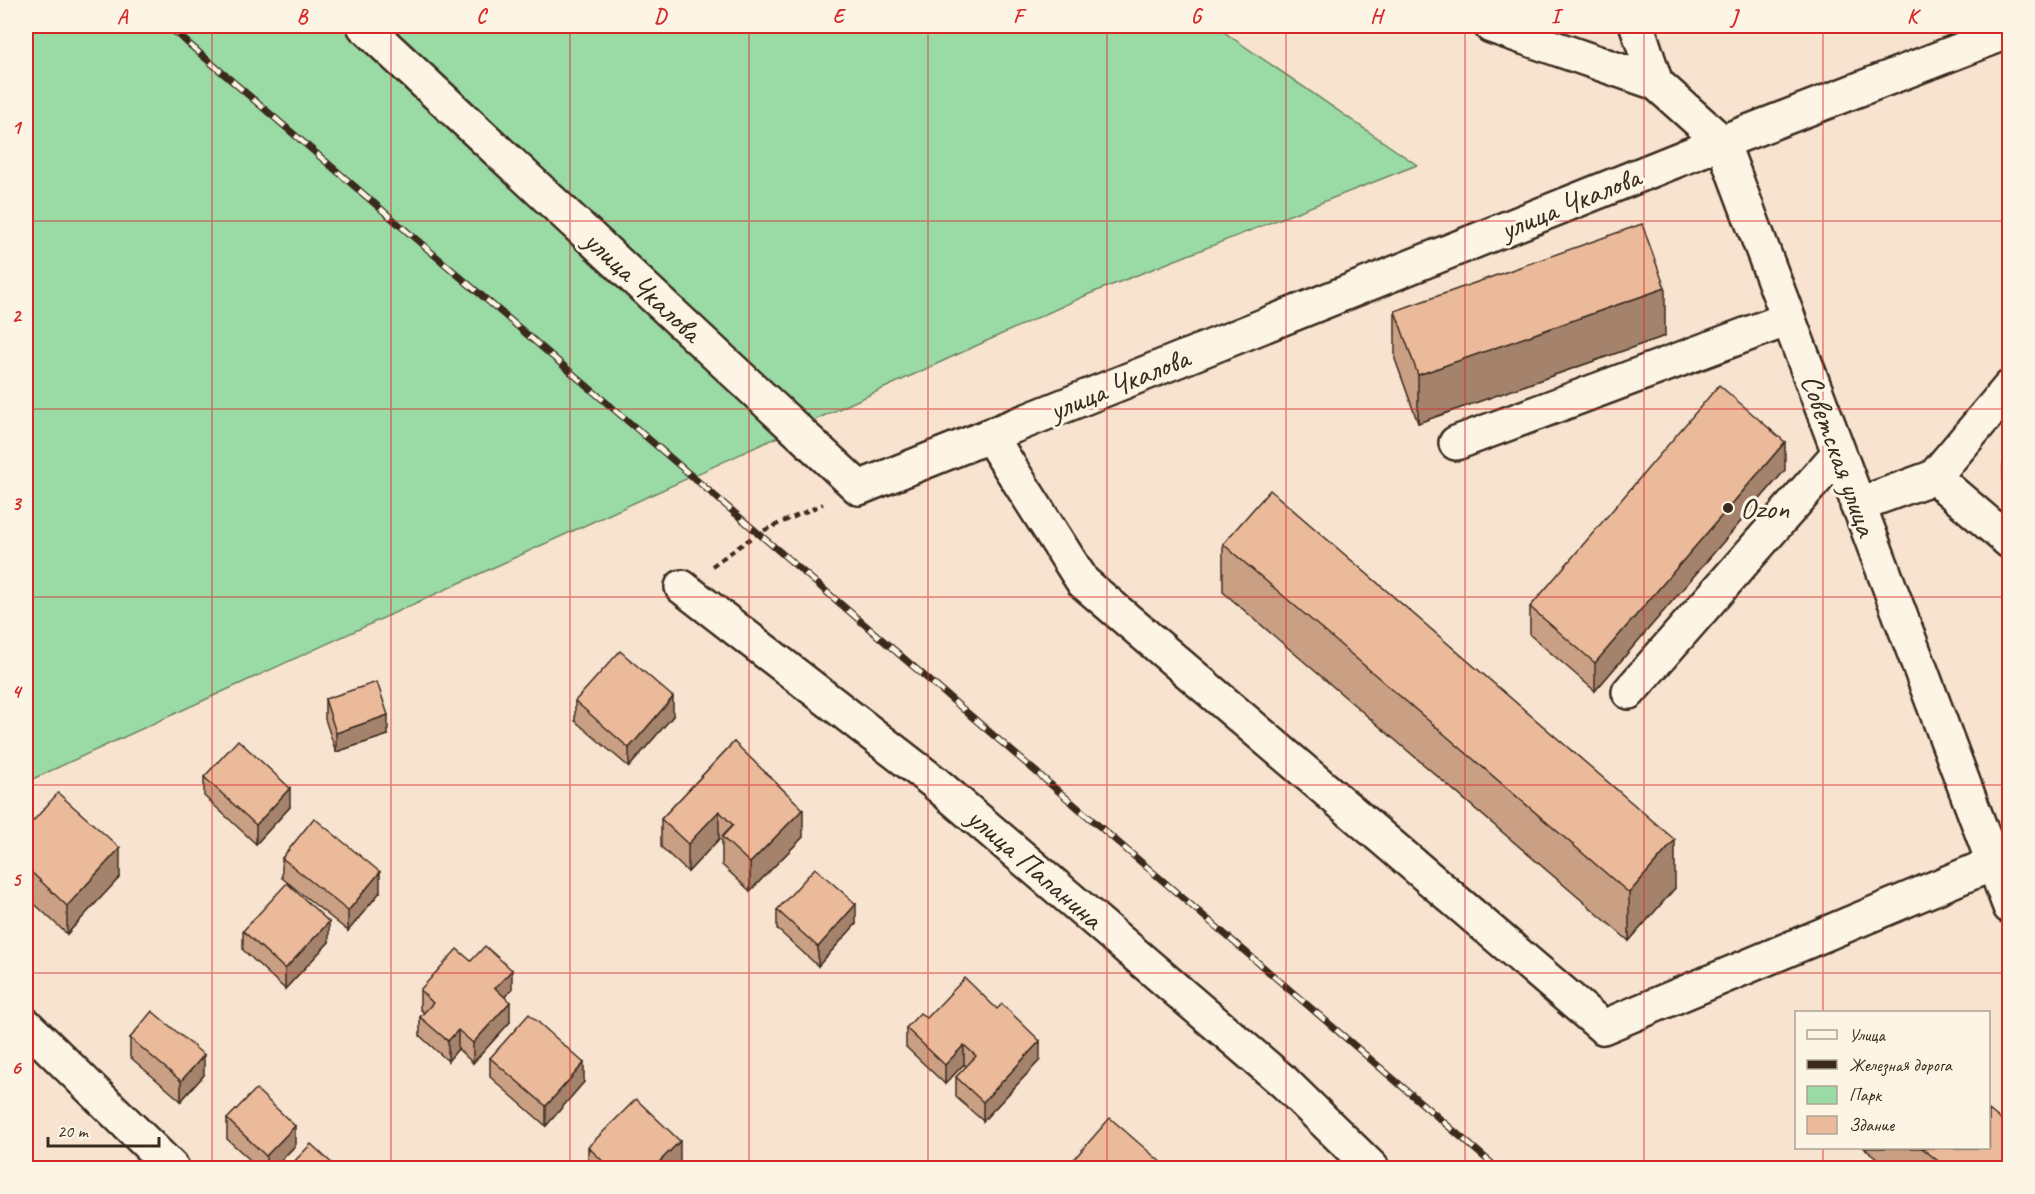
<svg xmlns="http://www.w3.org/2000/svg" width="2035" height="1194" font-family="Caveat,sans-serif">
	<rect width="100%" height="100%" fill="#f7e3cf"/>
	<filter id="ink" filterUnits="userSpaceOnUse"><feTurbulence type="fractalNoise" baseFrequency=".0167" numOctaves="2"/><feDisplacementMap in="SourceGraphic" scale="12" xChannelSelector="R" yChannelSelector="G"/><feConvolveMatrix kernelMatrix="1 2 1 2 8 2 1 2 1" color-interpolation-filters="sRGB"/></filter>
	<g filter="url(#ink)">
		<path fill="#9adaa4" stroke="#6a8261" stroke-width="1.5" d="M26,26H1215L1417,165L1089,294L26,782Z"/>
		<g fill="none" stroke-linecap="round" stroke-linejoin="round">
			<g stroke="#3b2a1e" stroke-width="38">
				<g id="minor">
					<path d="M364,26L859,488L1722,142L2010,31"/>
					<path d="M1491,26L1656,83"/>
					<path d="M1637,26L1656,83L1722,142L2010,907"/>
					<path d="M990,436L1083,582L1603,1027L1992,864L2010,845"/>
					<path d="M1456,443L1788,319"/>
					<path d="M1934,477L2010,542"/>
					<path d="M1857,505L1934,477L2010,387"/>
					<path d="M682,587L934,782L1284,1082L1372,1168"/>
					<path d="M1629,692L1838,454"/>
					<path d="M26,1025L172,1168"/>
				</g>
			</g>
			<path stroke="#3b2a1e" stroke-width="4" stroke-dasharray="6 4.5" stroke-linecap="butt" d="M712,566L758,533L823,504"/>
			<use href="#minor" stroke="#fcf5e5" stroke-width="33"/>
			<g stroke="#3b2a1e" stroke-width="7">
				<path id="rail" d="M168,26L1497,1168"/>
			</g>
			<use href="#rail" stroke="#fcf5e5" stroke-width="4.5" stroke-dasharray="14" stroke-linecap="butt"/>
		</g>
		<g fill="#caa085" stroke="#3b2a1e" stroke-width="1.5">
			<path d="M1395,311L1665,336L1418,423L1395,359Z"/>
			<path d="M2010,458V505L2003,500V465Z"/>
			<path d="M1785,470L1595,691L1530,635V607Z"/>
			<path d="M1223,544L1675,888L1629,941L1223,592Z"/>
			<path d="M325,699L388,735L336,752L325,719Z"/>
			<path d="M575,701L673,716L629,767L575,721Z"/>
			<path d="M734,742L803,837L750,891L722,865V841L719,839L688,872L661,847V819Z"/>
			<path d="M204,777L290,807L256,844L204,796Z"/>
			<path d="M26,829L120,877L67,934L26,896Z"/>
			<path d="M282,858L380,892L348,931L282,878Z"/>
			<path d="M777,910L856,924L818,966L777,929Z"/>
			<path d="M243,931L329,942L285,989L243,950Z"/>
			<path d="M471,961L512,989L504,997L510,1022L473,1063L458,1049L448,1061L420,1036V1017L424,1013L420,1009V990Z"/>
			<path d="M927,1018L1040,1060L983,1121L956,1097V1077L966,1067L964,1064L945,1084L906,1047V1028Z"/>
			<path d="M130,1038L204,1075L181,1101L130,1057Z"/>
			<path d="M490,1058L584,1082L546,1126L490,1077Z"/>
			<path d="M227,1119L295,1146L273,1168H259L227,1139Z"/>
			<path d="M588,1147L680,1161L672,1168H590L588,1167Z"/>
			<path d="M1864,1148H1989L2010,1168H1890Z"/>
		</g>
		<g fill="#a4826c" stroke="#3b2a1e" stroke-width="1.5">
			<path d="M1665,288V336L1418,423V375Z"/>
			<path d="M1785,442V470L1595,691V663Z"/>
			<path d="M673,697V716L629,767V748Z"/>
			<path d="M388,715V735L336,752V733Z"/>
			<path d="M290,788V807L256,844V825Z"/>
			<path d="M803,809V837L750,891V863Z"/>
			<path d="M719,811V839L688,872V844Z"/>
			<path d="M1675,840V888L1629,941V893Z"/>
			<path d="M120,848V877L67,934V906Z"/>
			<path d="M380,872V892L348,931V911Z"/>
			<path d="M856,904V924L818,966V947Z"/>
			<path d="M329,922V942L285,989V969Z"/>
			<path d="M512,970V989L495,1008V988Z"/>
			<path d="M510,1002V1022L473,1063V1043Z"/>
			<path d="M458,1030V1049L448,1061V1041Z"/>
			<path d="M1040,1041V1060L983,1121V1102Z"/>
			<path d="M964,1045V1064L945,1084V1065Z"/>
			<path d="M204,1055V1075L181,1101V1081Z"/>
			<path d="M584,1063V1082L546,1126V1106Z"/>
			<path d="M295,1126V1146L273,1168H266V1156Z"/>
			<path d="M680,1141V1161L672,1168H653Z"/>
		</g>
		<g fill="#ebba9b" stroke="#3b2a1e" stroke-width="1.5">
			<path d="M1642,224L1665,288L1418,375L1395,311Z"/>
			<path d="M1719,385L1785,442L1595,663L1530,607Z"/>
			<path d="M2010,458V469L2003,465Z"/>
			<path d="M1270,490L1675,840L1629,893L1223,544Z"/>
			<path d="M620,651L673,697L629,748L575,701Z"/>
			<path d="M377,682L388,715L336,733L325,699Z"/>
			<path d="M238,740L290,788L256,825L204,777Z"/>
			<path d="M734,742L803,809L750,863L722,837L733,825L719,811L688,844L661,819Z"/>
			<path d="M58,793L120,848L67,906L26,867V829Z"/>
			<path d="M314,818L380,872L348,911L282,858Z"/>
			<path d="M815,868L856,904L818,947L777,910Z"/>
			<path d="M287,883L329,922L285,969L243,931Z"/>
			<path d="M485,946L512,970L495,988L510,1002L473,1043L458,1030L448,1041L420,1017L433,1003L420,990L457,949L471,961Z"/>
			<path d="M965,978L997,1009L1002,1004L1040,1041L983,1102L956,1077L976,1056L964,1045L945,1065L906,1028L920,1013L927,1018Z"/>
			<path d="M152,1011L204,1055L181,1081L130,1038Z"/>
			<path d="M529,1014L584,1063L546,1106L490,1058Z"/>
			<path d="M256,1089L295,1126L266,1156L227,1119Z"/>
			<path d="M636,1099L680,1141L653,1168H610L588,1147Z"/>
			<path d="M1989,1110L2010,1127V1168H1947L1922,1148H1989Z"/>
			<path d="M1110,1118L1163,1164L1160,1168H1068L1067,1167Z"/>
			<path d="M311,1144L337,1168H288Z"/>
		</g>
	</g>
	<path fill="none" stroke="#d62828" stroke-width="1.5" stroke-opacity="0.55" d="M212,26V1168M391,26V1168M570,26V1168M749,26V1168M928,26V1168M1107,26V1168M1286,26V1168M1465,26V1168M1644,26V1168M1823,26V1012M26,221H2010M26,409H2010M26,597H2010M26,785H2010M26,973H2010M1823,1148V1168"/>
	<circle fill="#3b2a1e" stroke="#fcf5e5" stroke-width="2" cx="1728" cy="508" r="6"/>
	<g text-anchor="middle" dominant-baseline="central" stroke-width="6" stroke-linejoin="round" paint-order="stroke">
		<g font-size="30" fill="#3b2a1e" stroke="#fcf5e5">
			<text transform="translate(1570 203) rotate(-22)">улица Чкалова</text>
			<text transform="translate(643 286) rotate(43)">улица Чкалова</text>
			<text transform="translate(1119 384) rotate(-22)">улица Чкалова</text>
			<text transform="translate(1839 455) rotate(70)">Советская улица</text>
			<text transform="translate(1035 868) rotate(41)">улица Папанина</text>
		</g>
		<g font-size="30" fill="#3b2a1e" stroke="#fcf5e5" text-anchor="start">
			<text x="1740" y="508">Ozon</text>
		</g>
	</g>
	<rect width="2035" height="1194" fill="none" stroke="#fcf5e5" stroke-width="66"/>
	<rect x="1795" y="1011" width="195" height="138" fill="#fcf5e5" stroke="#afa495" stroke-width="1.5"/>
	<rect x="1807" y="1030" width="30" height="9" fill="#fcf5e5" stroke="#afa495" stroke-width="1.5"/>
	<text x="1849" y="1041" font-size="18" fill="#3b2a1e">Улица</text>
	<rect x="1807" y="1060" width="30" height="9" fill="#3b2a1e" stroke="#afa495" stroke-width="1.5"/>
	<text x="1849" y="1071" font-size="18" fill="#3b2a1e">Железная дорога</text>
	<rect x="1807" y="1086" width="30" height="18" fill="#9adaa4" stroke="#afa495" stroke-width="1.5"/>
	<text x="1849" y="1101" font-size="18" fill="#3b2a1e">Парк</text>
	<rect x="1807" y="1116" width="30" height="18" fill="#ebba9b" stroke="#afa495" stroke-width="1.5"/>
	<text x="1849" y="1131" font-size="18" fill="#3b2a1e">Здание</text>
	<path d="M48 1137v9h111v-9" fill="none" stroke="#3b2a1e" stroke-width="3"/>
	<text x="57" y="1137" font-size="18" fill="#3b2a1e" stroke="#fcf5e5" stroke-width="4.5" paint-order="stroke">20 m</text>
	<rect x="33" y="33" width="1969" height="1128" fill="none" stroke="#d62828" stroke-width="2"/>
	<g font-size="20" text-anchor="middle" font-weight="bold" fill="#d62828">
		<text x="122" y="23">A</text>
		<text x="302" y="23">B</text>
		<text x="481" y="23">C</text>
		<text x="660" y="23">D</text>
		<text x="838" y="23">E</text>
		<text x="1018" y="23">F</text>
		<text x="1196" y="23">G</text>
		<text x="1376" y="23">H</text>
		<text x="1555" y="23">I</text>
		<text x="1734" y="23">J</text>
		<text x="1912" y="23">K</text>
		<text x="16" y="134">1</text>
		<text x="16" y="322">2</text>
		<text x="16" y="510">3</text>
		<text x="16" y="698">4</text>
		<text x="16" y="886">5</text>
		<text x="16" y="1074">6</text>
	</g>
</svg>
